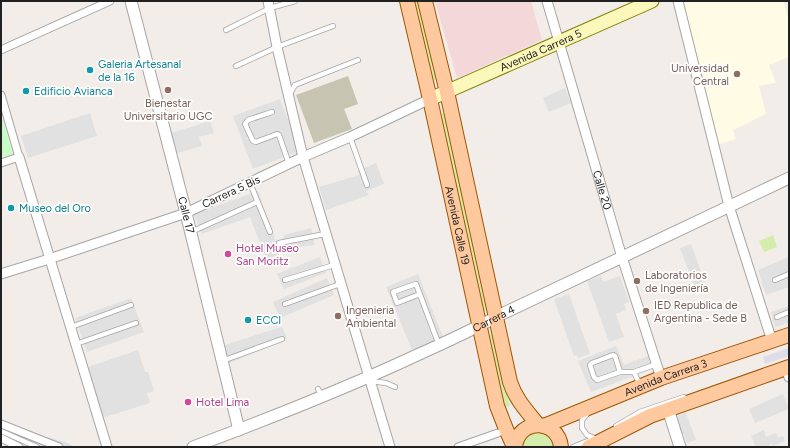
<svg xmlns="http://www.w3.org/2000/svg" width="790" height="448" font-family="Figtree,sans-serif">
	<rect width="100%" height="100%" fill="#f2ede8"/>
	<path fill="#f3d7d9" d="M435,1H531L542,40L457,78Z"/>
	<path fill="#fffbe4" d="M683,1H784V3L789,21V57L769,65L776,83L759,86L766,114L733,130L736,139L719,144Z"/>
	<path fill="#c7c4b2" d="M348,76L358,104L344,109L352,129L314,143L296,95Z"/>
	<g fill="#d5edac">
		<path d="M412,1H420L440,78L432,81Z"/>
		<path d="M448,112L490,309L482,311L440,114Z"/>
		<path d="M773,235L777,247L764,252L759,241Z"/>
		<path d="M493,334L510,406L503,407L486,336Z"/>
		<path d="M536,432C547,432 551,438 555,447H522C524,438 528,434 536,432Z"/>
	</g>
	<path fill="#c7fcc5" d="M1,114L13,154L1,157Z"/>
	<g fill="#e1e1e1">
		<path d="M565,88L571,103L549,112L543,98Z"/>
		<path d="M280,99L300,151L253,169L233,116Z"/>
		<path d="M90,113L97,136L28,158L21,136Z"/>
		<path d="M210,121L214,133L199,137L202,146L177,153L171,133Z"/>
		<path d="M376,163L384,184L366,191L369,195L326,210L319,187L359,175L358,171Z"/>
		<path d="M258,191L276,242L284,238V235L311,228L315,245L303,246L266,259L250,217L202,234L194,214Z"/>
		<path d="M691,244L706,286L696,290L680,248Z"/>
		<path d="M320,257L326,273L284,289L277,274Z"/>
		<path d="M789,257V287L766,295L758,270Z"/>
		<path d="M418,274L443,337L412,350L386,287Z"/>
		<path d="M601,276L603,282L620,276L629,302L624,304L626,310L616,314L624,337L609,342L587,281Z"/>
		<path d="M327,278L334,295L280,318L273,302Z"/>
		<path d="M569,294L590,354L578,358L577,355L574,356L554,299Z"/>
		<path d="M131,298L144,332L87,352L75,318Z"/>
		<path d="M789,306V323L775,327L771,312Z"/>
		<path d="M282,326L287,339L228,364L225,345L281,327Z"/>
		<path d="M616,346L624,365L648,356L652,369L591,392L578,361Z"/>
		<path d="M138,350L145,372H148L154,391L147,393L150,403L102,418L85,368Z"/>
		<path d="M783,394L789,409L755,423L749,409Z"/>
		<path d="M686,413L696,440L687,443L684,434L681,435L674,417Z"/>
		<path d="M764,430L766,437L776,433L778,438L783,436L785,441L773,446L772,444L764,447H756L751,436Z"/>
	</g>
	<g fill="#dcdde8">
		<path d="M789,348V356L765,364L763,357Z"/>
		<path d="M1,419L6,423L29,432L68,443L74,447H11L1,442Z"/>
	</g>
	<g fill="none" stroke-linecap="round" stroke-linejoin="round">
		<g stroke="#a5a5a5" stroke-width="6">
			<g id="service">
				<path d="M226,30L270,8L295,1"/>
				<path d="M236,66L277,47L333,26"/>
				<path d="M289,95L295,85L358,60"/>
				<path d="M272,112L248,120L245,124L253,141L256,142L277,134L279,135L289,164"/>
				<path d="M350,137L367,185"/>
				<path d="M250,183L270,232"/>
				<path d="M191,232L257,202"/>
				<path d="M279,243L325,234"/>
				<path d="M285,280L334,265"/>
				<path d="M775,280L789,274"/>
				<path d="M420,294L397,303L393,292L416,284L439,345"/>
				<path d="M285,304L340,284"/>
				<path d="M777,317L789,312"/>
				<path d="M71,327L131,305"/>
				<path d="M76,344L136,323"/>
				<path d="M222,361L282,339"/>
				<path d="M620,372L615,356L613,355L592,363L590,365L594,377L597,380L620,372H634L657,364"/>
				<path d="M634,372L640,385"/>
				<path d="M370,381L386,383L395,387"/>
				<path d="M318,389L322,396"/>
				<path d="M587,414L582,420V428L587,435L594,438"/>
				<path d="M616,426L640,412L684,397"/>
				<path d="M1,431L37,447"/>
				<path d="M573,447L590,440"/>
			</g>
		</g>
		<g stroke="#a5a5a5" stroke-width="9">
			<g id="pedestrian">
				<path d="M1,50L110,1"/>
				<path d="M1,95L19,157L1,163"/>
				<path d="M1,424L59,447"/>
				<path d="M1,438L19,447"/>
				<path d="M458,447L498,433"/>
			</g>
		</g>
		<g stroke="#a5a5a5" stroke-width="11">
			<g id="minor">
				<path d="M268,1L277,47L303,157L390,447"/>
				<path id="s1" d="M547,1L621,254L661,378"/>
				<path d="M678,1L729,206L772,341"/>
				<path d="M19,157L107,447"/>
				<path d="M1,274L49,259L186,213L303,157L350,137L430,99"/>
				<path d="M786,368L789,377"/>
			</g>
		</g>
		<g stroke="#a5a5a5" stroke-width="13">
			<g id="tertiary">
				<path id="s2" d="M131,1L186,213L239,430"/>
				<path d="M668,409L680,447"/>
				<path id="s3" d="M193,447C268,419 342,390 415,356C444,343 474,329 502,314L789,178"/>
			</g>
		</g>
		<g stroke="#807e00" stroke-width="15">
			<g id="secondary">
				<path id="s4" d="M430,99L652,1"/>
			</g>
		</g>
		<g stroke="#9f5600" stroke-width="16">
			<g id="primary">
				<path id="s5" d="M407,1L430,99L497,406L506,429L514,447"/>
				<path d="M425,1L447,92L510,382C516,400 527,411 538,425"/>
				<path id="s6" d="M544,426L661,378L789,335"/>
				<path d="M515,447C518,418 558,418 561,447"/>
				<path d="M589,447L650,416L789,367"/>
			</g>
		</g>
		<use href="#service" stroke="#fff" stroke-width="4.5"/>
		<use href="#pedestrian" stroke="#fff" stroke-width="7"/>
		<use href="#minor" stroke="#fff" stroke-width="9"/>
		<use href="#tertiary" stroke="#fff" stroke-width="11"/>
		<use href="#secondary" stroke="#fcf7bb" stroke-width="13"/>
		<use href="#primary" stroke="#ffc9a0" stroke-width="14"/>
	</g>
	<g fill="#0f9aa8" stroke="#fff" stroke-width="1.5">
		<circle cx="90" cy="70" r="4"/>
		<circle cx="26" cy="91" r="4"/>
		<circle cx="11" cy="208" r="4"/>
		<circle cx="248" cy="320" r="4"/>
	</g>
	<g fill="#8d6e63" stroke="#fff" stroke-width="1.5">
		<circle cx="737" cy="74" r="4"/>
		<circle cx="168" cy="90" r="4"/>
		<circle cx="637" cy="281" r="4"/>
		<circle cx="646" cy="311" r="4"/>
		<circle cx="338" cy="316" r="4"/>
	</g>
	<g fill="#d1479c" stroke="#fff" stroke-width="1.5">
		<circle cx="228" cy="254" r="4"/>
		<circle cx="188" cy="402" r="4"/>
	</g>
	<g text-anchor="middle" dominant-baseline="central" stroke-width="3.5" stroke-linejoin="round" paint-order="stroke">
		<g font-size="11" fill="#212121" stroke="#fff">
			<text stroke="none"><textPath href="#s4" startOffset="121">Avenida Carrera 5</textPath></text>
			<text stroke="none"><textPath href="#s1" startOffset="197">Calle 20</textPath></text>
			<text transform="translate(231 192) rotate(-25)">Carrera 5 Bis</text>
			<text stroke="none"><textPath href="#s2" startOffset="221">Calle 17</textPath></text>
			<text stroke="none"><textPath href="#s5" startOffset="230">Avenida Calle 19</textPath></text>
			<text stroke="none"><textPath href="#s3" startOffset="327">Carrera 4</textPath></text>
			<text stroke="none"><textPath href="#s6" startOffset="131">Avenida Carrera 3</textPath></text>
		</g>
		<g font-size="11" fill="#0d838f" stroke="#fff" text-anchor="start">
			<text x="98" y="64">Galeria Artesanal<tspan x="98" dy="13">de la 16</tspan></text>
			<text x="34" y="91">Edificio Avianca</text>
			<text x="19" y="208">Museo del Oro</text>
			<text x="256" y="320">ECCI</text>
		</g>
		<g font-size="11" fill="#785e54" stroke="#fff" text-anchor="start">
			<text x="729" y="68" text-anchor="end">Universidad<tspan x="729" dy="13">Central</tspan></text>
			<text x="168" y="103" text-anchor="middle">Bienestar<tspan x="168" dy="13">Universitario UGC</tspan></text>
			<text x="645" y="275">Laboratorios<tspan x="645" dy="13">de Ingeniería</tspan></text>
			<text x="654" y="305">IED Republica de<tspan x="654" dy="13">Argentina - Sede B</tspan></text>
			<text x="346" y="310">Ingenieria<tspan x="346" dy="13">Ambiental</tspan></text>
		</g>
		<g font-size="11" fill="#b23c85" stroke="#fff" text-anchor="start">
			<text x="236" y="248">Hotel Museo<tspan x="236" dy="13">San Moritz</tspan></text>
			<text x="196" y="402">Hotel Lima</text>
		</g>
	</g>
	<rect width="790" height="448" fill="none" stroke="#212121" stroke-width="4"/>
</svg>
